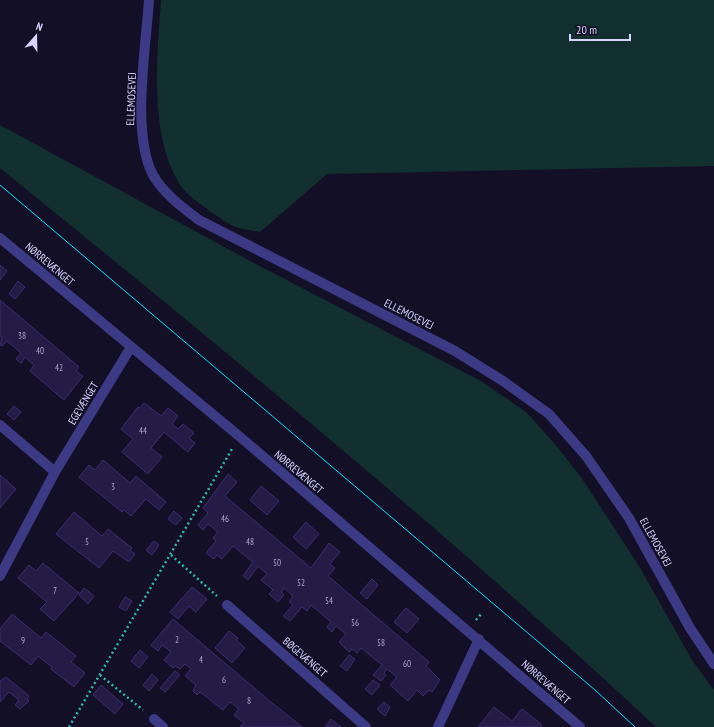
<svg xmlns="http://www.w3.org/2000/svg" width="714" height="727" font-family="'PT Sans Narrow',sans-serif">
	<rect width="100%" height="100%" fill="#130f26"/>
	<g fill="#12302f">
		<path d="M161,0H714V166L327,174L260,232C251,230 239,229 231,225C222,220 189,197 184,190C148,143 157,57 161,0Z"/>
		<path d="M0,125L252,262L481,381L526,412L554,443L581,477L639,566L692,660L714,690V727H656C446,531 223,349 0,168Z"/>
	</g>
	<g fill="#241b47" stroke="#3b2d73">
		<path d="M0,265L7,271L0,280Z"/>
		<path d="M18,281L25,287L15,299L9,294Z"/>
		<path d="M0,300L79,367L76,371L83,376L64,400L30,371L34,365L25,357L21,363L16,359L21,353L7,341L2,346L0,345L2,337L0,336Z"/>
		<path d="M144,403L161,416L168,408L178,416L172,424L178,429L183,424L194,433L189,438L195,443L188,452L164,432L151,448L162,457L148,474L122,452L133,439L121,429L138,407L140,408Z"/>
		<path d="M14,406L21,412L14,420L7,414Z"/>
		<path d="M103,460L130,483L136,476L166,502L159,510L146,499L131,516L124,510L122,512L79,477L89,465L95,470Z"/>
		<path d="M228,474L237,482L225,496L311,568L329,543L340,552L330,564L335,568L328,576L429,662L426,666L440,680L432,692L429,690L423,696L417,690L408,701L390,685L397,677L387,669L384,673L386,675L381,681L373,675L382,665L361,648L357,653L352,649L349,652L339,642L346,634L336,626L332,632L327,627L331,622L311,605L307,611L302,607L290,621L283,616L293,605L289,602L293,596L284,588L281,592L284,595L278,602L269,594L273,590L261,580L267,574L258,566L248,580L243,576L253,562L233,546L222,559L217,555L214,559L206,553L216,541L213,538L218,532L208,524L203,530L198,525L208,513L203,508Z"/>
		<path d="M0,475L16,489L0,508Z"/>
		<path d="M261,486L279,501L267,515L250,500Z"/>
		<path d="M174,511L182,518L176,525L168,519Z"/>
		<path d="M74,512L102,536L108,529L132,548L130,550L135,554L129,562L113,551L99,568L56,534Z"/>
		<path d="M306,522L319,534L306,549L293,537Z"/>
		<path d="M154,541L159,545L152,555L146,550Z"/>
		<path d="M43,563L79,593L54,621L40,609L47,602L18,578L29,565L36,571Z"/>
		<path d="M372,579L378,585L367,599L360,593Z"/>
		<path d="M192,587L207,599L196,612L189,606L178,619L170,612Z"/>
		<path d="M84,588L94,596L88,604L79,595Z"/>
		<path d="M125,597L132,601L126,611L119,607Z"/>
		<path d="M406,608L419,619L407,633L394,622Z"/>
		<path d="M12,614L41,638L46,632L76,656L71,662L85,673L74,687L51,669L52,667L38,656L31,665L0,641V629Z"/>
		<path d="M173,619L266,698L302,727H240L244,723L234,715L239,709L230,702L223,710L200,692L197,695L193,691L196,685L185,676L191,669L185,664L180,669L175,666L173,668L164,660L171,652L162,645L158,651L151,645Z"/>
		<path d="M229,631L238,638L236,640L245,648L232,663L215,648Z"/>
		<path d="M140,650L148,657L139,668L131,661Z"/>
		<path d="M349,655L355,659L347,671L340,666Z"/>
		<path d="M175,671L180,675L165,692L160,688Z"/>
		<path d="M152,674L158,680L149,691L143,685Z"/>
		<path d="M6,677L29,696L27,699L29,701L20,709L15,705L19,700L9,692L0,702V681Z"/>
		<path d="M373,680L380,685L372,695L365,689Z"/>
		<path d="M101,685L123,704L115,714L93,695Z"/>
		<path d="M384,702L390,707L385,716L377,709Z"/>
		<path d="M494,707L512,721L522,709L542,725L540,727H478Z"/>
		<path d="M331,719L341,727H325Z"/>
	</g>
	<g fill="none" stroke-linecap="round" stroke-linejoin="round">
		<g stroke="#2fb8b0" stroke-width="2.5" stroke-dasharray="2 3" stroke-linecap="butt">
			<path d="M171,555L217,596"/>
			<path d="M476,620L482,613"/>
			<path d="M100,675L143,710"/>
			<path d="M69,727L232,449"/>
		</g>
		<g stroke="#3d3a85" stroke-width="10">
			<path d="M149,0C146,48 131,133 153,175C164,194 182,207 199,220L455,351L503,381L549,414L586,456L629,518L690,628L714,664"/>
			<path d="M0,238L239,436L580,727"/>
			<path d="M0,425L55,472"/>
			<path d="M0,576L55,472L131,347"/>
			<path d="M227,605L366,727"/>
			<path d="M154,719L163,727"/>
			<path d="M438,727L479,639"/>
		</g>
		<path stroke="#00e5ff" stroke-width="1" d="M0,185L595,690L635,727"/>
	</g>
	<g text-anchor="middle" dominant-baseline="central" stroke-width="3" stroke-linejoin="round" paint-order="stroke">
		<g font-size="9" fill="#aca6d1">
			<text x="22" y="335">38</text>
			<text x="40" y="350">40</text>
			<text x="59" y="367">42</text>
			<text x="143" y="430">44</text>
			<text x="113" y="486">3</text>
			<text x="225" y="518">46</text>
			<text x="87" y="541">5</text>
			<text x="250" y="541">48</text>
			<text x="277" y="562">50</text>
			<text x="301" y="582">52</text>
			<text x="55" y="590">7</text>
			<text x="329" y="600">54</text>
			<text x="355" y="622">56</text>
			<text x="177" y="639">2</text>
			<text x="23" y="640">9</text>
			<text x="381" y="642">58</text>
			<text x="201" y="659">4</text>
			<text x="407" y="663">60</text>
			<text x="224" y="679">6</text>
			<text x="249" y="700">8</text>
		</g>
		<g font-size="11" fill="#d9d4ff" stroke="#130f26">
			<text transform="translate(131 99) rotate(-88)">ELLEMOSEVEJ</text>
			<text transform="translate(50 264) rotate(40)">NØRREVÆNGET</text>
			<text transform="translate(409 314) rotate(27)">ELLEMOSEVEJ</text>
			<text transform="translate(83 403) rotate(-59)">EGEVÆNGET</text>
			<text transform="translate(299 472) rotate(40)">NØRREVÆNGET</text>
			<text transform="translate(656 542) rotate(61)">ELLEMOSEVEJ</text>
			<text transform="translate(305 657) rotate(41)">BØGEVÆNGET</text>
			<text transform="translate(546 682) rotate(41)">NØRREVÆNGET</text>
		</g>
	</g>
	<g transform="translate(36 36) rotate(20)" stroke="#130f26" stroke-width="3" paint-order="stroke">
	<path d="M0-3L7 15L0 10L-7 15Z" fill="#d9d4ff"/>
	<text y="-6" font-size="11" font-weight="bold" text-anchor="middle" fill="#d9d4ff">N</text>
	</g>
	<path d="M570 34v6h60v-6" fill="none" stroke="#d9d4ff" stroke-width="2"/>
	<text x="576" y="34" font-size="12" fill="#d9d4ff" stroke="#130f26" stroke-width="3" paint-order="stroke">20 m</text>
</svg>
